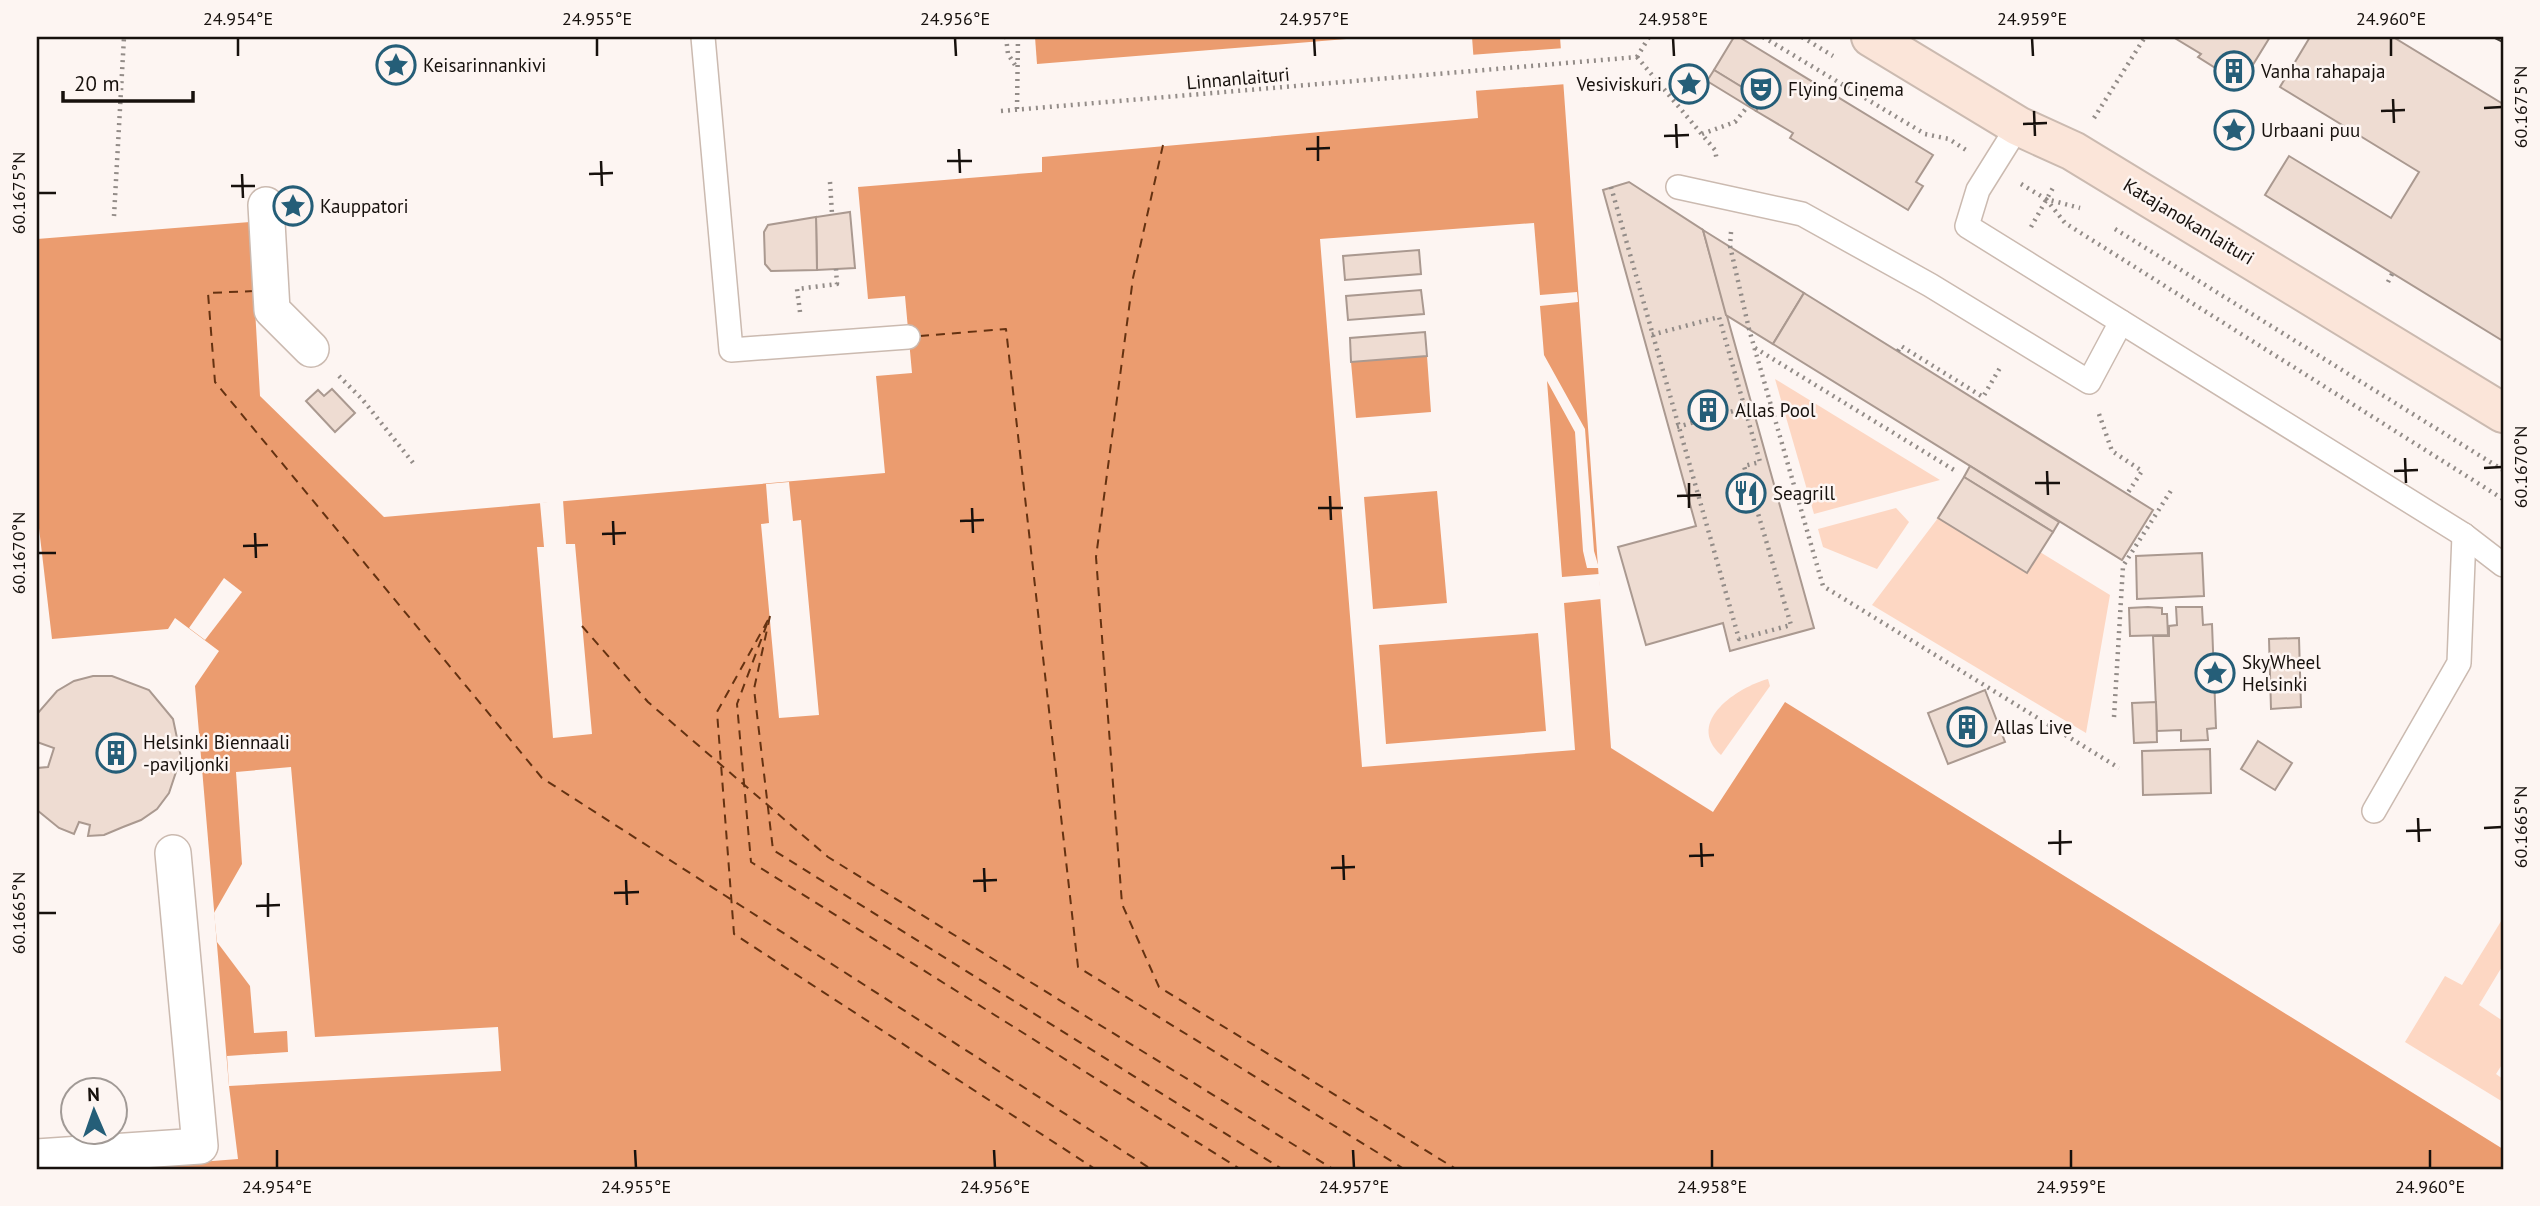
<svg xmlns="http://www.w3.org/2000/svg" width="2540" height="1206" font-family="'PT Sans',sans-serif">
	<rect width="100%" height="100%" fill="#fdf5f2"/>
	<g fill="#fdd7c3">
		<path d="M1775,379L1940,480L1814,514Z"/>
		<path d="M1896,508L1909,522L1877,569L1823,547L1818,529Z"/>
		<path d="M1938,518L2027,573L2040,552L2110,595L2086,733L1872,605Z"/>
		<path d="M1768,679L1770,686L1721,755C1684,722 1738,687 1768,679Z"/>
		<path d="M2503,918V965L2479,1005L2503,1021V1063L2496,1074L2503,1079V1102L2405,1042L2445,976L2462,985Z"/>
	</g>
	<g fill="#eb9c6f">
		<path d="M1035,37H1371L1037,64Z"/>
		<path d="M1472,37H1560L1611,748L1713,812L1785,702L2503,1149V1169H111L238,1159L229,1086L195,686L219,651L175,618L168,629L52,639L37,511V239L250,222L260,396L384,517L885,473L876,376L912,373L905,296L868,299L858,187L1042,172V157L1478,118Z"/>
	</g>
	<g fill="#fdf5f2" fill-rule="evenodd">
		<path d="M1565,48L1567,84L1473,91L1470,55Z"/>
		<path d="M1534,223L1540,295L1577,292L1578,302L1540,306L1544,355L1585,429L1594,551L1599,568H1587L1583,551L1575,432L1547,381L1562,577L1599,574L1601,599L1564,603L1575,750L1362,767L1320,239ZM1427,356L1431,412L1356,418L1351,362ZM1437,491L1447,603L1373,609L1364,497ZM1538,633L1546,731L1386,744L1379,645Z"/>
		<path d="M789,482L793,521L801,520L819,715L779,718L761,524L769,523L766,484Z"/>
		<path d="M563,500L566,544H575L592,734L553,738L537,547H544L540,503Z"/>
		<path d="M224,578L242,592L205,640L189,628Z"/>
		<path d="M291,767L315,1037L498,1027L501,1071L229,1086L227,1056L288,1052L287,1031L254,1033L250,986L217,942L214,913L242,864L236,772Z"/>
	</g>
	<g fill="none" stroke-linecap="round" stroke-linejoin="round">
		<g stroke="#653211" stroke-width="2" stroke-dasharray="9 7" stroke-linecap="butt">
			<path d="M1163,145L1133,278L1096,557L1122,904L1159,987L1456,1169"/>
			<path d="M254,291L208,293L215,382L542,778L1151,1169"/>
			<path d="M920,336L1006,329L1078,967L1404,1169"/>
			<path d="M770,616L754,689L773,850L1282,1169"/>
			<path d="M768,620L717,712L734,934L1095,1169"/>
			<path d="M767,624L737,704L751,862L1240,1169"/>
			<path d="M582,626L648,702L828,857L1333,1169"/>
		</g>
	</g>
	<g fill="#eedcd2" stroke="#aa9990" stroke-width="2">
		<path d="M1734,37H1739L1933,155L1916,182L1923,186L1908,210L1790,138L1793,133L1756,111L1763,100L1714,70Z"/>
		<path d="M2173,37H2270L2241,84L2198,57L2201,54Z"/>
		<path d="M2310,37H2393L2503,104V341L2265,195L2289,156L2391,218L2419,172L2280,87Z"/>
		<path d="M1714,70L1763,100L1756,111L1707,81Z"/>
		<path d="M1629,182L1703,230L1814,628L1730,651L1723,623L1646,645L1618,547L1696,526L1603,190Z"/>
		<path d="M850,212L855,268L817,270L816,217Z"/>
		<path d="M816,217L817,270L771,271L765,264L764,232L768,225Z"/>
		<path d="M1703,230L1804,293L1773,344L1726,315Z"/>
		<path d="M1419,250L1421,274L1345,280L1343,256Z"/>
		<path d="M1421,290L1424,314L1348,320L1346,296Z"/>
		<path d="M1804,293L2153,510L2122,560L1773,344Z"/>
		<path d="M1425,332L1427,356L1351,362L1350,338Z"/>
		<path d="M332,389L355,413L335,432L306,401L318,390L324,396Z"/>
		<path d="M1970,466L2059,522L2053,532L1964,477Z"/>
		<path d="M1964,477L2053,532L2027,573L1938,518Z"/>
		<path d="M2202,553L2204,596L2137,599L2136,556Z"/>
		<path d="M2148,607L2162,608V614H2167L2168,635L2130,636L2129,608Z"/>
		<path d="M2176,607H2202L2203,625L2212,624L2216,728L2207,729L2208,740L2181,741V730L2157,731L2153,636H2169V626L2177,625Z"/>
		<path d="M2299,638L2301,707L2271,709L2269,639Z"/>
		<path d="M93,676H112L149,690L173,719L181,757L169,793L157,809L141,820L123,827L104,835L88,836L90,825L79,822L74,834L59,828L37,810V768L48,767L54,748L37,742V714L57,691L74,681Z"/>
		<path d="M1985,690L2005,742L1948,764L1928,713Z"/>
		<path d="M2156,702L2157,742L2134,743L2132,703Z"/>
		<path d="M2258,741L2292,763L2275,790L2241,769Z"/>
		<path d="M2210,749L2211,793L2143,795L2142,751Z"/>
	</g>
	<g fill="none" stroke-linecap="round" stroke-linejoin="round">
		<g stroke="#cbbab0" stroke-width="26">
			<g id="service">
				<path d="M703,37L731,350L908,337"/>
				<path d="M2018,126L1978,190L1967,226L2464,535L2503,565"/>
				<path d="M1678,187L1802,214L1930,285L2089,382L2121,322"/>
				<path d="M2374,811L2459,663L2464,535"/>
			</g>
		</g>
		<g stroke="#cbbab0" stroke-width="38">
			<g id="pedestrian">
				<path d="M266,205L272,310L311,349"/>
				<path d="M37,1157L200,1146L173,853"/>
			</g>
		</g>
		<g stroke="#cbbab0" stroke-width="42">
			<path id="secondary" d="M1871,37L2018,126L2073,151L2503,413"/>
		</g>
		<g stroke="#938c88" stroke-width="4.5" stroke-dasharray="2 5" stroke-linecap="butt">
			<path d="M1006,37L1008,54L1015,65"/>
			<path d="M1763,37L1925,134L1949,139L1966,150"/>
			<path d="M1802,37L1833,56"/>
			<path d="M1637,57L1715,150L1717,161"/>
			<path d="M1637,57L1649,37"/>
			<path d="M1017,109L1018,37"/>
			<path d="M1001,111L1637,57"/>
			<path d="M2094,118L2145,37"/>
			<path d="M1702,134L1735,122L1748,106"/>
			<path d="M830,182L832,214"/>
			<path d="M2021,184L2046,199L2080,208"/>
			<path d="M1611,187L1739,639L1791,625L1744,466L1760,462L1719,317L1651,335"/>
			<path d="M2046,199L2065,223L2503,499"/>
			<path d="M114,216L124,37"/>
			<path d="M2031,227L2054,186"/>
			<path d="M2115,229L2503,470"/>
			<path d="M1731,232L1730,246L1749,329L1823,586L2119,768"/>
			<path d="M2388,282L2392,274"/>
			<path d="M800,312L797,289L837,284L836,269"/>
			<path d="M1755,348L1954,470"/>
			<path d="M1898,351L1901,346L1983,397L2001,366"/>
			<path d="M339,376L362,399L414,464"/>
			<path d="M2099,414L2112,451L2142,471L2127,494"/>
			<path d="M1677,427L1744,408"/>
			<path d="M2114,717L2123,566L2172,489"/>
		</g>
		<use href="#service" stroke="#fff" stroke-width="23"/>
		<use href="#pedestrian" stroke="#fff" stroke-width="35"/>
		<use href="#secondary" stroke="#fbe5d9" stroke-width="38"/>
		<path stroke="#433d39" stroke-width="2" d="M2493,37L2503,42"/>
	</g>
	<path fill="none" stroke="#17110d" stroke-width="2.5" d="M238,38V56M597,38V56M955,38L956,56M1314,38L1315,56M1673,38L1674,56M2032,38L2033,56M2391,38V56M2393,99L2394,123M2484,108L2502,107M2034,111L2035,136M2381,111L2405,110M1676,124L1677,148M2023,124L2047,123M1318,136V161M1664,136L1689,135M959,149L960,173M1306,149L1330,148M601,161L602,186M947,161H972M242,174L243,198M589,174L613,173M231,186H255M38,193H56M2405,458L2406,483M2484,468L2502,467M2047,471L2048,495M2394,471L2418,470M1689,483V508M2035,483H2060M1330,496L1331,520M1677,496L1701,495M972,508L973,533M1318,508H1343M613,521L614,545M960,521L984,520M255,533L256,558M602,534L626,533M243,546L268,545M38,553H56M2418,818L2419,842M2484,828L2502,827M2060,830V855M2406,831L2431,830M1701,843L1702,867M2048,843L2072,842M1343,855L1344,880M1689,856L1714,855M984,868L985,892M1331,868L1355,867M626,880L627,905M973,881L997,880M268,893V917M614,893L639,892M256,906L280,905M38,913H56M277,1150V1168M635,1150L636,1168M994,1150L995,1168M1353,1150L1354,1168M1712,1150V1168M2071,1150V1168M2430,1150V1168"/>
	<defs>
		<g id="sight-ring" transform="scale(2.0125)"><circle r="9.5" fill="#fdf5f2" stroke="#255e78" stroke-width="1.5"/><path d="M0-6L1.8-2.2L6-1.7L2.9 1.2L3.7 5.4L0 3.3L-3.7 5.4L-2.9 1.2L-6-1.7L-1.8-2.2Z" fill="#255e78"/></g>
		<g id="building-ring" transform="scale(2.0125)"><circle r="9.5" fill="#fdf5f2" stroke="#255e78" stroke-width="1.5"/><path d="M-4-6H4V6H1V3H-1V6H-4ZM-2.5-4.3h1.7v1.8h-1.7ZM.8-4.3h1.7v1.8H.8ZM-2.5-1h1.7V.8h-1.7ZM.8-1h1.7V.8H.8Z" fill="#255e78"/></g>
		<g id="theatre-ring" transform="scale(2.0125)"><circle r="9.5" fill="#fdf5f2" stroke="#255e78" stroke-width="1.5"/><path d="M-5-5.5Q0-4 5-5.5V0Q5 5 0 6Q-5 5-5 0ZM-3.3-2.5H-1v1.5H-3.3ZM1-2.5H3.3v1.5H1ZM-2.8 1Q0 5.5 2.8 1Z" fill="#255e78"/></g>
		<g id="restaurant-ring" transform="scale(2.0125)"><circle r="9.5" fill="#fdf5f2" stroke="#255e78" stroke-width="1.5"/><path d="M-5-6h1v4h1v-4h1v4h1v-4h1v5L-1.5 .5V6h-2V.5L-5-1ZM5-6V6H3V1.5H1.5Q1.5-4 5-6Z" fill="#255e78"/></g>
	</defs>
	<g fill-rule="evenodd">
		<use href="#sight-ring" x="396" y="65"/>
		<use href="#building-ring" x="2234" y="71"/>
		<use href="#sight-ring" x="1689" y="84"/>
		<use href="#theatre-ring" x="1761" y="89"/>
		<use href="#sight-ring" x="2234" y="130"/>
		<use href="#sight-ring" x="293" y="206"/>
		<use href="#building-ring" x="1708" y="410"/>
		<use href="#restaurant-ring" x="1746" y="493"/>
		<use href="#sight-ring" x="2215" y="673"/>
		<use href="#building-ring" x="1967" y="727"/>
		<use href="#building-ring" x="116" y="753"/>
	</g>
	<g text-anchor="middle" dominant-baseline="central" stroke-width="5" stroke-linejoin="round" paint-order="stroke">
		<g font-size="19" fill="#17110d" stroke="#fdf5f2" text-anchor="start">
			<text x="423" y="65">Keisarinnankivi</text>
			<text x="2261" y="71">Vanha rahapaja</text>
			<text x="1662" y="84" text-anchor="end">Vesiviskuri</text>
			<text x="1788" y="89">Flying Cinema</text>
			<text x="2261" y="130">Urbaani puu</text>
			<text x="320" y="206">Kauppatori</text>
			<text x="1735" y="410">Allas Pool</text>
			<text x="1773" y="493">Seagrill</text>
			<text x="2242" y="662">SkyWheel<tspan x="2242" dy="22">Helsinki</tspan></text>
			<text x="1994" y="727">Allas Live</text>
			<text x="143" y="742">Helsinki Biennaali<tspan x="143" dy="22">-paviljonki</tspan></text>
		</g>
		<g font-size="19" fill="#17110d" stroke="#fdf5f2">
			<text transform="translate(1238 78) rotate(-5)">Linnanlaituri</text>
			<text transform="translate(2189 221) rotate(31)">Katajanokanlaituri</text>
		</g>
	</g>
	<rect width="2540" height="1206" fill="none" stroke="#fdf5f2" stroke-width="77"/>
	<g transform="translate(94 1111) rotate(358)"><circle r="33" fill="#fdf5f2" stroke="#a19a96" stroke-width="2"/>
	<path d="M0-5L12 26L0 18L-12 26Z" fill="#255e78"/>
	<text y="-10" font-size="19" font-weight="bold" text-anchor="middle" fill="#17110d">N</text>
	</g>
	<path d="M63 91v10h130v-10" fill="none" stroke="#17110d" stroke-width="3.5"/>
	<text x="74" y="91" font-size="21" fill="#17110d" stroke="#fdf5f2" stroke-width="5" paint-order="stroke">20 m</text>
	<rect x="38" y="38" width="2464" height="1130" fill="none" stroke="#17110d" stroke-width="2.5"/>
	<g font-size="18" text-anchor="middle" fill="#17110d">
		<text x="238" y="25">24.954°E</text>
		<text x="597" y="25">24.955°E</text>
		<text x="955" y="25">24.956°E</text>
		<text x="1314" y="25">24.957°E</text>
		<text x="1673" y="25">24.958°E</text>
		<text x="2032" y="25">24.959°E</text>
		<text x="2391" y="25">24.960°E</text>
		<text transform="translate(2521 107) rotate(-90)" y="6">60.1675°N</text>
		<text transform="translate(19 193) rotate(-90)" y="6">60.1675°N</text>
		<text transform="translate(2521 467) rotate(-90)" y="6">60.1670°N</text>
		<text transform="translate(19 553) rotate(-90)" y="6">60.1670°N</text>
		<text transform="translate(2521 827) rotate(-90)" y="6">60.1665°N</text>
		<text transform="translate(19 913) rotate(-90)" y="6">60.1665°N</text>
		<text x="277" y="1193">24.954°E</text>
		<text x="636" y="1193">24.955°E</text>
		<text x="995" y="1193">24.956°E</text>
		<text x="1354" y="1193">24.957°E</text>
		<text x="1712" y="1193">24.958°E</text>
		<text x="2071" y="1193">24.959°E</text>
		<text x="2430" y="1193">24.960°E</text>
	</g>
</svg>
